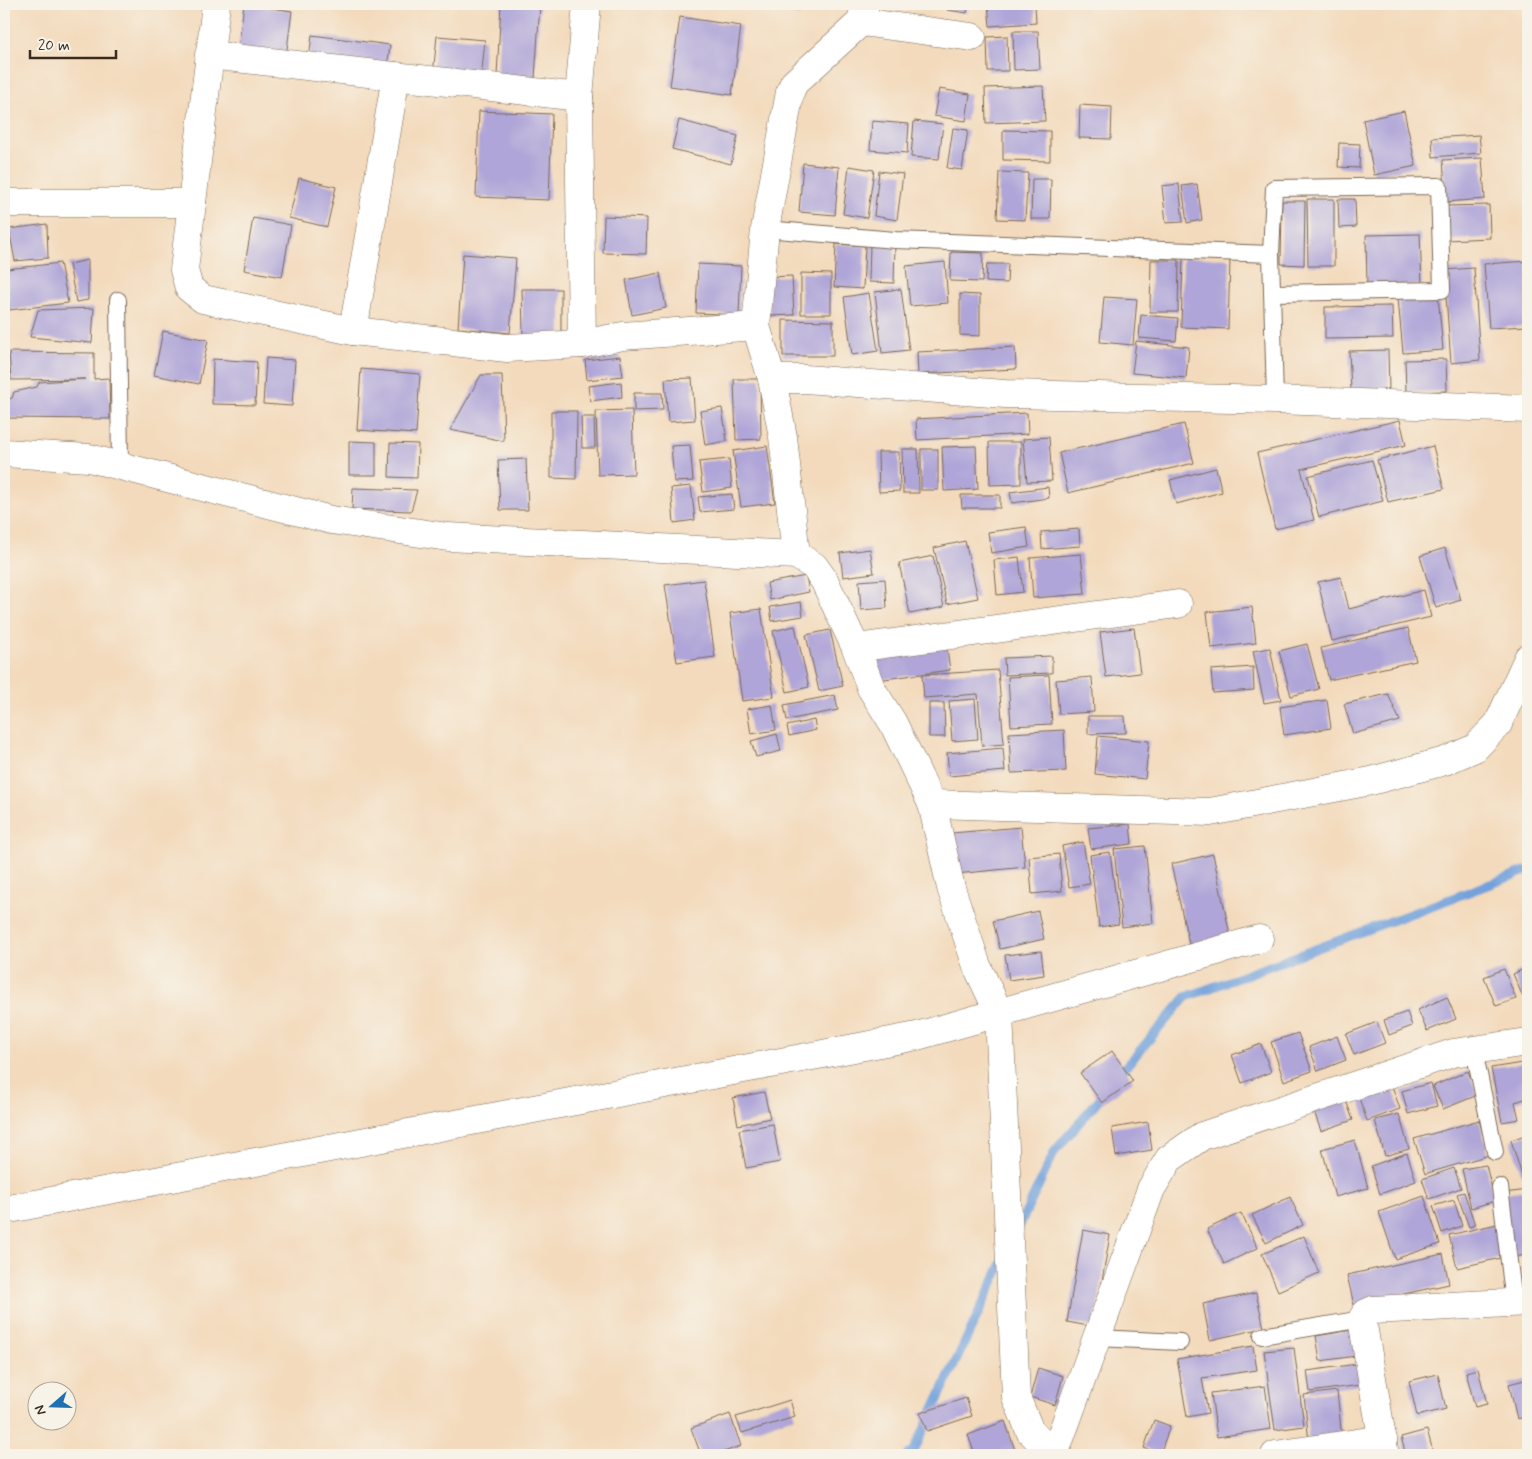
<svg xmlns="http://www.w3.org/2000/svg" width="1532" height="1459" font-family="Mynerve,sans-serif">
	<rect width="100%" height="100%" fill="#f7f3e8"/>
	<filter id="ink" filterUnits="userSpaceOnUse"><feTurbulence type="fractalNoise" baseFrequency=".02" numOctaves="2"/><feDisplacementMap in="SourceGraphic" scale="10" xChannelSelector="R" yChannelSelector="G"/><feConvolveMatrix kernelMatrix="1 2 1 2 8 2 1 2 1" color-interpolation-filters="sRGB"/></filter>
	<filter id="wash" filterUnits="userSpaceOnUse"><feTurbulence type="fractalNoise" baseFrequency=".0096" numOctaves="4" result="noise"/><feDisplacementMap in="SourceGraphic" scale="20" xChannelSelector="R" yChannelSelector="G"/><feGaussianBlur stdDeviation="1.12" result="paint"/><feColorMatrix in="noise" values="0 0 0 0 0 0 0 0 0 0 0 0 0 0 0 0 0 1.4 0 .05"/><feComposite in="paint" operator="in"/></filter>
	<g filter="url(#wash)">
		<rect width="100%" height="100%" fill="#f3dabc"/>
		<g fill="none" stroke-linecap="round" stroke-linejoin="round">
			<g stroke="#72a1db" stroke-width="9">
				<path d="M1117,1077L1186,997L1528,870"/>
				<path d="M1017,1231L1055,1151L1106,1091"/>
				<path d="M908,1455L913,1453L1002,1263"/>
			</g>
		</g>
		<g id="blocks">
			<g fill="#afa5d8">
				<path d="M244,4L292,11L286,57L238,50Z"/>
				<path d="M501,4H540L535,78L497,75Z"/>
				<path d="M778,4H799V10L779,9Z"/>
				<path d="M948,4H968L967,13L947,10Z"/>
				<path d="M988,4H1035L1036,23L990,26Z"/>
				<path d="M680,17L741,26L732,95L670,86Z"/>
				<path d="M1013,31H1038L1040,69L1014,70Z"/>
				<path d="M312,35L390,45L387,69L309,59Z"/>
				<path d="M437,36L485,40L481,80L433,75Z"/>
				<path d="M1007,36L1008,71H988L987,37Z"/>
				<path d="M1043,86L1045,121L986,123L985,88Z"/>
				<path d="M939,89L970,94L966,121L934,116Z"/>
				<path d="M1080,105L1112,107L1111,139L1079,138Z"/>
				<path d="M479,111L552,114L549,200L476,197Z"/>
				<path d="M1404,111L1416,166L1374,175L1363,120Z"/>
				<path d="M679,120L738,136L731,164L672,149Z"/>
				<path d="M872,121L909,124L907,153L870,150Z"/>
				<path d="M914,121L943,124L939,159L911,157Z"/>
				<path d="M953,128L968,130L962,170L947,168Z"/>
				<path d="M1003,130L1050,131V161L1003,160Z"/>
				<path d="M1479,135L1481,153L1433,157L1432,138Z"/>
				<path d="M1339,143L1360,144L1359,168L1338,167Z"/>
				<path d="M1482,158L1485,199L1446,202L1443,160Z"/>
				<path d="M803,163L839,167L835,215L799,212Z"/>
				<path d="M849,166L874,170L867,218L843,214Z"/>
				<path d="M879,171L903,174L897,220L874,216Z"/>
				<path d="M999,172L1028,173L1025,220L997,219Z"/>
				<path d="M299,178L336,187L327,227L289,218Z"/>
				<path d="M1032,179H1051L1050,219H1031Z"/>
				<path d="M1179,184L1183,222L1166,223L1162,186Z"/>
				<path d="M1197,184L1202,220L1187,223L1182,186Z"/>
				<path d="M1307,199H1334V266H1308Z"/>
				<path d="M1338,199H1355L1356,227L1339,228Z"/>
				<path d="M1282,201H1305L1304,265L1281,264Z"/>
				<path d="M1489,205L1490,238L1446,240L1445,206Z"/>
				<path d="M604,216L647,218L646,254L603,253Z"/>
				<path d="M253,218L291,225L282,277L244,270Z"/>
				<path d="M47,224L48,258L15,261L9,229Z"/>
				<path d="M1420,234L1422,285L1367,287L1366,235Z"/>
				<path d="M836,244L865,246L863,289L834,287Z"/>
				<path d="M870,244L895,245L894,283L869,282Z"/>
				<path d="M951,252L983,253L982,282L950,281Z"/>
				<path d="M463,254L516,258L510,333L458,328Z"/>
				<path d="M1183,257L1230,259L1228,329L1181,327Z"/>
				<path d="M88,260V300L76,302L69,264Z"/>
				<path d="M1151,260H1179L1178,312H1150Z"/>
				<path d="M1528,261V326L1489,328L1484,264Z"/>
				<path d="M945,262L948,303L910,306L906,266Z"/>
				<path d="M60,263L68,303L9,310L7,269Z"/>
				<path d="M698,264L741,266L739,315L696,313Z"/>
				<path d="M987,264H1008L1007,283L986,282Z"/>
				<path d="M1474,268L1480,360L1451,363L1444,270Z"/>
				<path d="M660,273L666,308L632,315L626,280Z"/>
				<path d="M801,273L831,274V314H801Z"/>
				<path d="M792,276L794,315L770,316L768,277Z"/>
				<path d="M522,289H561V334L523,335Z"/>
				<path d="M901,289L909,350L882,353L875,292Z"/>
				<path d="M869,293L878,351L852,355L844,297Z"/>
				<path d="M960,294L980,295V336L960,335Z"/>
				<path d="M1438,295L1443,350L1403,353L1398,298Z"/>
				<path d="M1104,297L1137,299L1133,345L1100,342Z"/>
				<path d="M1392,306L1393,338L1325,339V307Z"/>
				<path d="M94,308L92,343L30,337L38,310Z"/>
				<path d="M1141,315L1178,318L1176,341L1139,338Z"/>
				<path d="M783,320L833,321V356H783Z"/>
				<path d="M163,331L208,340L199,384L154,375Z"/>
				<path d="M1136,341L1189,347L1186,378L1132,373Z"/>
				<path d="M1015,347L1016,369L918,374L917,352Z"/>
				<path d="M1388,350L1389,389L1351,390L1349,351Z"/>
				<path d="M9,352L94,353V379L109,378L110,419L4,418V400L12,398L14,392L37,387L39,382L85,379L11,380Z"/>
				<path d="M620,356L623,376L587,380L585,360Z"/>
				<path d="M266,358L295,360L292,406L263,404Z"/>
				<path d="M213,359L257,362L255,405L212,404Z"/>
				<path d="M1446,359L1447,391L1406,392L1405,360Z"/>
				<path d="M361,369L420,374L416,434L357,430Z"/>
				<path d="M481,375H502L504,441L450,430Z"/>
				<path d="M692,378L695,420L668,422L665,379Z"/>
				<path d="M734,379H760L761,439L736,440Z"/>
				<path d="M621,382L622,397L590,401L588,386Z"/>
				<path d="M634,393H662L663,410L634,411Z"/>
				<path d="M722,408L727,441L705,445L700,411Z"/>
				<path d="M632,410L634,474L598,475L596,411Z"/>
				<path d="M551,411H577L576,479L551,478Z"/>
				<path d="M1027,413L1028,434L917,440L916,419Z"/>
				<path d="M581,417H594L595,448H582Z"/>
				<path d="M1400,420L1406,445L1301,469L1314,520L1275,529L1257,453Z"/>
				<path d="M1184,424L1194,463L1068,493L1059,453Z"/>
				<path d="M1049,437L1052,481L1027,482L1023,439Z"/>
				<path d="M349,441L376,442V475H349Z"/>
				<path d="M989,442H1021V484L990,485Z"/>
				<path d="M390,443L418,444L417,478L389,477Z"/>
				<path d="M690,445L693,481L674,482L671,446Z"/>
				<path d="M767,446L775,503L741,507L733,451Z"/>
				<path d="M976,446L978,489L944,491L942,447Z"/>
				<path d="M1433,446L1444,489L1388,502L1377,460Z"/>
				<path d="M902,449H918L919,493H903Z"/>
				<rect x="921" y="449" width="17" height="41"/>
				<path d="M878,452H899L900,491L879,492Z"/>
				<path d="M526,459L528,510H500L498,460Z"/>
				<path d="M729,459L732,488L703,492L699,462Z"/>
				<path d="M1372,460L1383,501L1319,517L1308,476Z"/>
				<path d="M1216,468L1222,492L1176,504L1170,480Z"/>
				<path d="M691,486L695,520L674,523L671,488Z"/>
				<path d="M1048,487L1049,498L1012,503L1010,492Z"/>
				<path d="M353,488L417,490L411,511L352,509Z"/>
				<path d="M732,494L734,509L700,512L698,497Z"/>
				<path d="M961,495H1000V508H962Z"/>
				<path d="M1026,527L1029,547L991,553L988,532Z"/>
				<path d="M1079,529L1080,546L1042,549L1041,532Z"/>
				<path d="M965,541L978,598L947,604L934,548Z"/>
				<path d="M1445,548L1461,600L1436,608L1420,556Z"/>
				<path d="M870,549L874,573L843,577L840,553Z"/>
				<path d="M1081,554L1085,594L1033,598L1030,558Z"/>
				<path d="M933,556L944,607L910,614L899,563Z"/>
				<path d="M1019,557L1023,592L997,595L994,560Z"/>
				<path d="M806,576L809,592L770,600L767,583Z"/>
				<path d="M1341,577L1349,609L1424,590L1431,617L1332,641L1318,582Z"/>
				<path d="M885,579L887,608L861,610L859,581Z"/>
				<path d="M704,580L715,657L677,662L665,585Z"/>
				<path d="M801,602L803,616L772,621L770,607Z"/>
				<path d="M1252,607L1256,643L1211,648L1207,612Z"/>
				<path d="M761,609L774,697L742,701L730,613Z"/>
				<path d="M795,626L809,687L787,692L773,631Z"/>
				<path d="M1134,628L1140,673L1106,677L1100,632Z"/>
				<path d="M1408,628L1416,661L1329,680L1321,648Z"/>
				<path d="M830,630L843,686L819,691L806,635Z"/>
				<path d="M945,636L950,670L870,681L865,647Z"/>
				<path d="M1307,644L1319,689L1291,696L1279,651Z"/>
				<path d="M1270,648L1281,700L1264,703L1253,651Z"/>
				<path d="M1052,656V673L1005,675L1004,658Z"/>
				<path d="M1253,667L1254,690L1213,693L1211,670Z"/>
				<path d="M998,670L1004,744L982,746L978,694L924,698L922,675Z"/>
				<path d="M1049,675L1052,724L1011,726L1008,677Z"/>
				<path d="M1092,677L1094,712L1059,714L1056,680Z"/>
				<path d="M1388,694L1400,721L1353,734L1344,704Z"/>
				<path d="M835,695L838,710L787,720L784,705Z"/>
				<path d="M975,699L978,739L952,741L949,701Z"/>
				<path d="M1327,700L1331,728L1284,735L1280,707Z"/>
				<path d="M929,703H944L945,737H929Z"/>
				<path d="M772,705L776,730L751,734L747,709Z"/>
				<path d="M1088,716H1125L1126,733L1088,734Z"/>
				<path d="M814,720L816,730L789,736L787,726Z"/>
				<path d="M1064,730L1066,771L1011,773L1009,733Z"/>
				<path d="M777,734L781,751L756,757L751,741Z"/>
				<path d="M1098,736L1149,741L1145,779L1095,774Z"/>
				<path d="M1003,748L1005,771L949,776L947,753Z"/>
				<path d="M1130,824L1132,844L1091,849L1088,828Z"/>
				<path d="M1021,827L1025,867L956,874L952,833Z"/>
				<path d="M1083,842L1090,884L1069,887L1062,846Z"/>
				<path d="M1145,846L1153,923L1122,927L1114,849Z"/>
				<path d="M1110,852L1119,924L1099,927L1090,855Z"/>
				<path d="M1059,854L1062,891L1032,894L1029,857Z"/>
				<path d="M1213,854L1230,935L1189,944L1171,864Z"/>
				<path d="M1038,911L1044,939L1000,949L993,921Z"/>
				<path d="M1041,951L1044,975L1009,980L1005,955Z"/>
				<path d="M1528,967V994L1523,997L1513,974Z"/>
				<path d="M1504,969L1516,999L1496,1006L1484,977Z"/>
				<path d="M1447,997L1456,1019L1427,1031L1418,1010Z"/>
				<path d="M1407,1012L1412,1026L1389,1035L1384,1020Z"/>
				<path d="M1377,1022L1385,1043L1354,1055L1346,1034Z"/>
				<path d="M1298,1033L1312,1071L1284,1081L1271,1042Z"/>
				<path d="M1337,1036L1346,1060L1318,1071L1309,1047Z"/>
				<path d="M1261,1044L1271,1072L1242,1083L1232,1055Z"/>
				<path d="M1112,1051L1133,1081L1102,1103L1080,1073Z"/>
				<path d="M1528,1062V1098L1515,1102L1519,1119L1502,1122L1491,1068Z"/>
				<path d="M1468,1071L1478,1095L1443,1109L1433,1086Z"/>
				<path d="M1431,1083L1437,1106L1408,1114L1402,1091Z"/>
				<path d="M1392,1086L1400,1109L1367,1121L1359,1098Z"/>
				<path d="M764,1092L770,1118L738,1125L733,1098Z"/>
				<path d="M1344,1095L1353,1120L1321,1131L1312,1106Z"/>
				<path d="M1399,1114L1409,1149L1385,1156L1375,1120Z"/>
				<path d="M1479,1120L1489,1155L1425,1174L1414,1139Z"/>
				<path d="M1148,1122L1152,1150L1116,1156L1112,1128Z"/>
				<path d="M773,1124L780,1162L746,1168L739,1130Z"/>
				<path d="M1528,1134V1174L1522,1176L1511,1140Z"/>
				<path d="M1355,1140L1368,1188L1335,1197L1322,1149Z"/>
				<path d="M1407,1153L1416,1181L1380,1194L1371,1166Z"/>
				<path d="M1486,1165L1495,1201L1471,1208L1462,1169Z"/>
				<path d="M1454,1168L1461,1188L1429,1199L1422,1179Z"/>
				<path d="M1528,1190V1255L1513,1257L1504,1193Z"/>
				<path d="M1464,1192L1475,1225L1469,1227L1457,1194Z"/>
				<path d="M1424,1196L1440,1244L1395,1259L1379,1212Z"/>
				<path d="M1290,1197L1303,1225L1266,1243L1252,1215Z"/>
				<path d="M1454,1200L1462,1226L1442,1233L1433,1206Z"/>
				<path d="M1241,1213L1258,1248L1224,1264L1207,1229Z"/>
				<path d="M1497,1224L1505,1257L1457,1268L1449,1235Z"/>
				<path d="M1083,1230L1110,1235L1094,1327L1067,1322Z"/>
				<path d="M1304,1236L1319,1273L1278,1291L1262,1254Z"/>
				<path d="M1443,1254L1449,1284L1354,1305L1347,1275Z"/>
				<path d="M1256,1293L1264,1328L1210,1340L1203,1304Z"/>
				<path d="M1352,1330L1356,1356L1320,1361L1316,1336Z"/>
				<path d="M1253,1346L1257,1370L1202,1378L1208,1413L1187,1417L1177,1359Z"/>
				<path d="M1294,1348L1304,1426L1275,1430L1264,1351Z"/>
				<path d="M1364,1363L1367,1384L1310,1392L1307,1371Z"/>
				<path d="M1038,1368L1063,1376L1055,1405L1030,1397Z"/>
				<path d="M1478,1369L1487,1404L1475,1407L1466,1372Z"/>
				<path d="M1438,1374L1446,1409L1417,1416L1409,1381Z"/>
				<path d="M1528,1379V1416L1517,1419L1509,1384Z"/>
				<path d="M1265,1386L1271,1429L1217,1437L1211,1393Z"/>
				<path d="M1337,1391L1342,1439L1309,1442L1304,1395Z"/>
				<path d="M966,1398L972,1416L927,1431L920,1413Z"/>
				<path d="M790,1400L795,1417L742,1433L736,1417Z"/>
				<path d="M730,1414L741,1446L715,1455H701L691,1428Z"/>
				<path d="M1154,1420L1170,1426L1160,1454L1144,1448Z"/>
				<path d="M1005,1421L1015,1450L1001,1455H975L968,1435Z"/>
				<path d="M1427,1430L1434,1455H1406L1401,1437Z"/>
			</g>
		</g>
	</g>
	<g filter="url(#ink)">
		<use href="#blocks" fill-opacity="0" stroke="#7b6855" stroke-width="1"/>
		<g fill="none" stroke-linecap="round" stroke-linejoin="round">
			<g stroke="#7b6855" stroke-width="18">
				<g id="service">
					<path d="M765,229L895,240L1271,254L1275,400"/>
					<path d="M1271,254L1274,188L1439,186L1442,290L1272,293"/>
					<path d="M118,300L120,466"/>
					<path d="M1474,1050L1495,1152"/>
					<path d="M1500,1187L1514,1303"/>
					<path d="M1262,1336L1362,1319"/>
					<path d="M1097,1338L1180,1342"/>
				</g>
			</g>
			<g stroke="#7b6855" stroke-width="29">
				<g id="minor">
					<path d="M861,22L972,37"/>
					<path d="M209,55L579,97L582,344"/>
					<path d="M579,97L587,4"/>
					<path d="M4,203H192L184,270L189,288L203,299L353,331L507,348L582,344L623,336L756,326"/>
					<path d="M192,203L216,4"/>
					<path d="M353,331L396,76"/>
					<path d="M772,379L756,326L765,229L790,92L794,83L861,22L865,4"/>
					<path d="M4,453L89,458L331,520L448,537L796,555L814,566L824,580L856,648L871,688L893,723L932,804L951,888L977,966L999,1013L1016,1397L1030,1431L1054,1455"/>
					<path d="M796,555L783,437L772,379H805L1005,394L1275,400L1528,409"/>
					<path d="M856,648L1178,604"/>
					<path d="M932,804L1210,812L1371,781L1445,761L1475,748L1498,724L1528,658"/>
					<path d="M4,1210L917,1036L1259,939"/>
					<path d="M1054,1455L1151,1189L1169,1159L1202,1136L1453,1053L1528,1042"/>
					<path d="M1275,1455L1383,1439"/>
					<path d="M1385,1455L1362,1319L1366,1313L1373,1310L1528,1302"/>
				</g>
			</g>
			<use href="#service" stroke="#fff" stroke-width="16"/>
			<use href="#minor" stroke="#fff" stroke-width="28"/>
		</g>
	</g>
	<rect width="1532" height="1459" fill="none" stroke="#f7f3e8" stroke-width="20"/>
	<g transform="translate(52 1406) rotate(250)"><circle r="24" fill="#f7f3e8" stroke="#aca397"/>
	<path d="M0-4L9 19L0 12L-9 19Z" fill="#1f6fb2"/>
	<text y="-8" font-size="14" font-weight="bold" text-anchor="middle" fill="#3b2a1e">N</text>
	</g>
	<path d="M30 50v8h86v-8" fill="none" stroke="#3b2a1e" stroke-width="2.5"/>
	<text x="38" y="50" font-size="15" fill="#3b2a1e" stroke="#f7f3e8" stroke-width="4" paint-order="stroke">20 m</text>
</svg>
